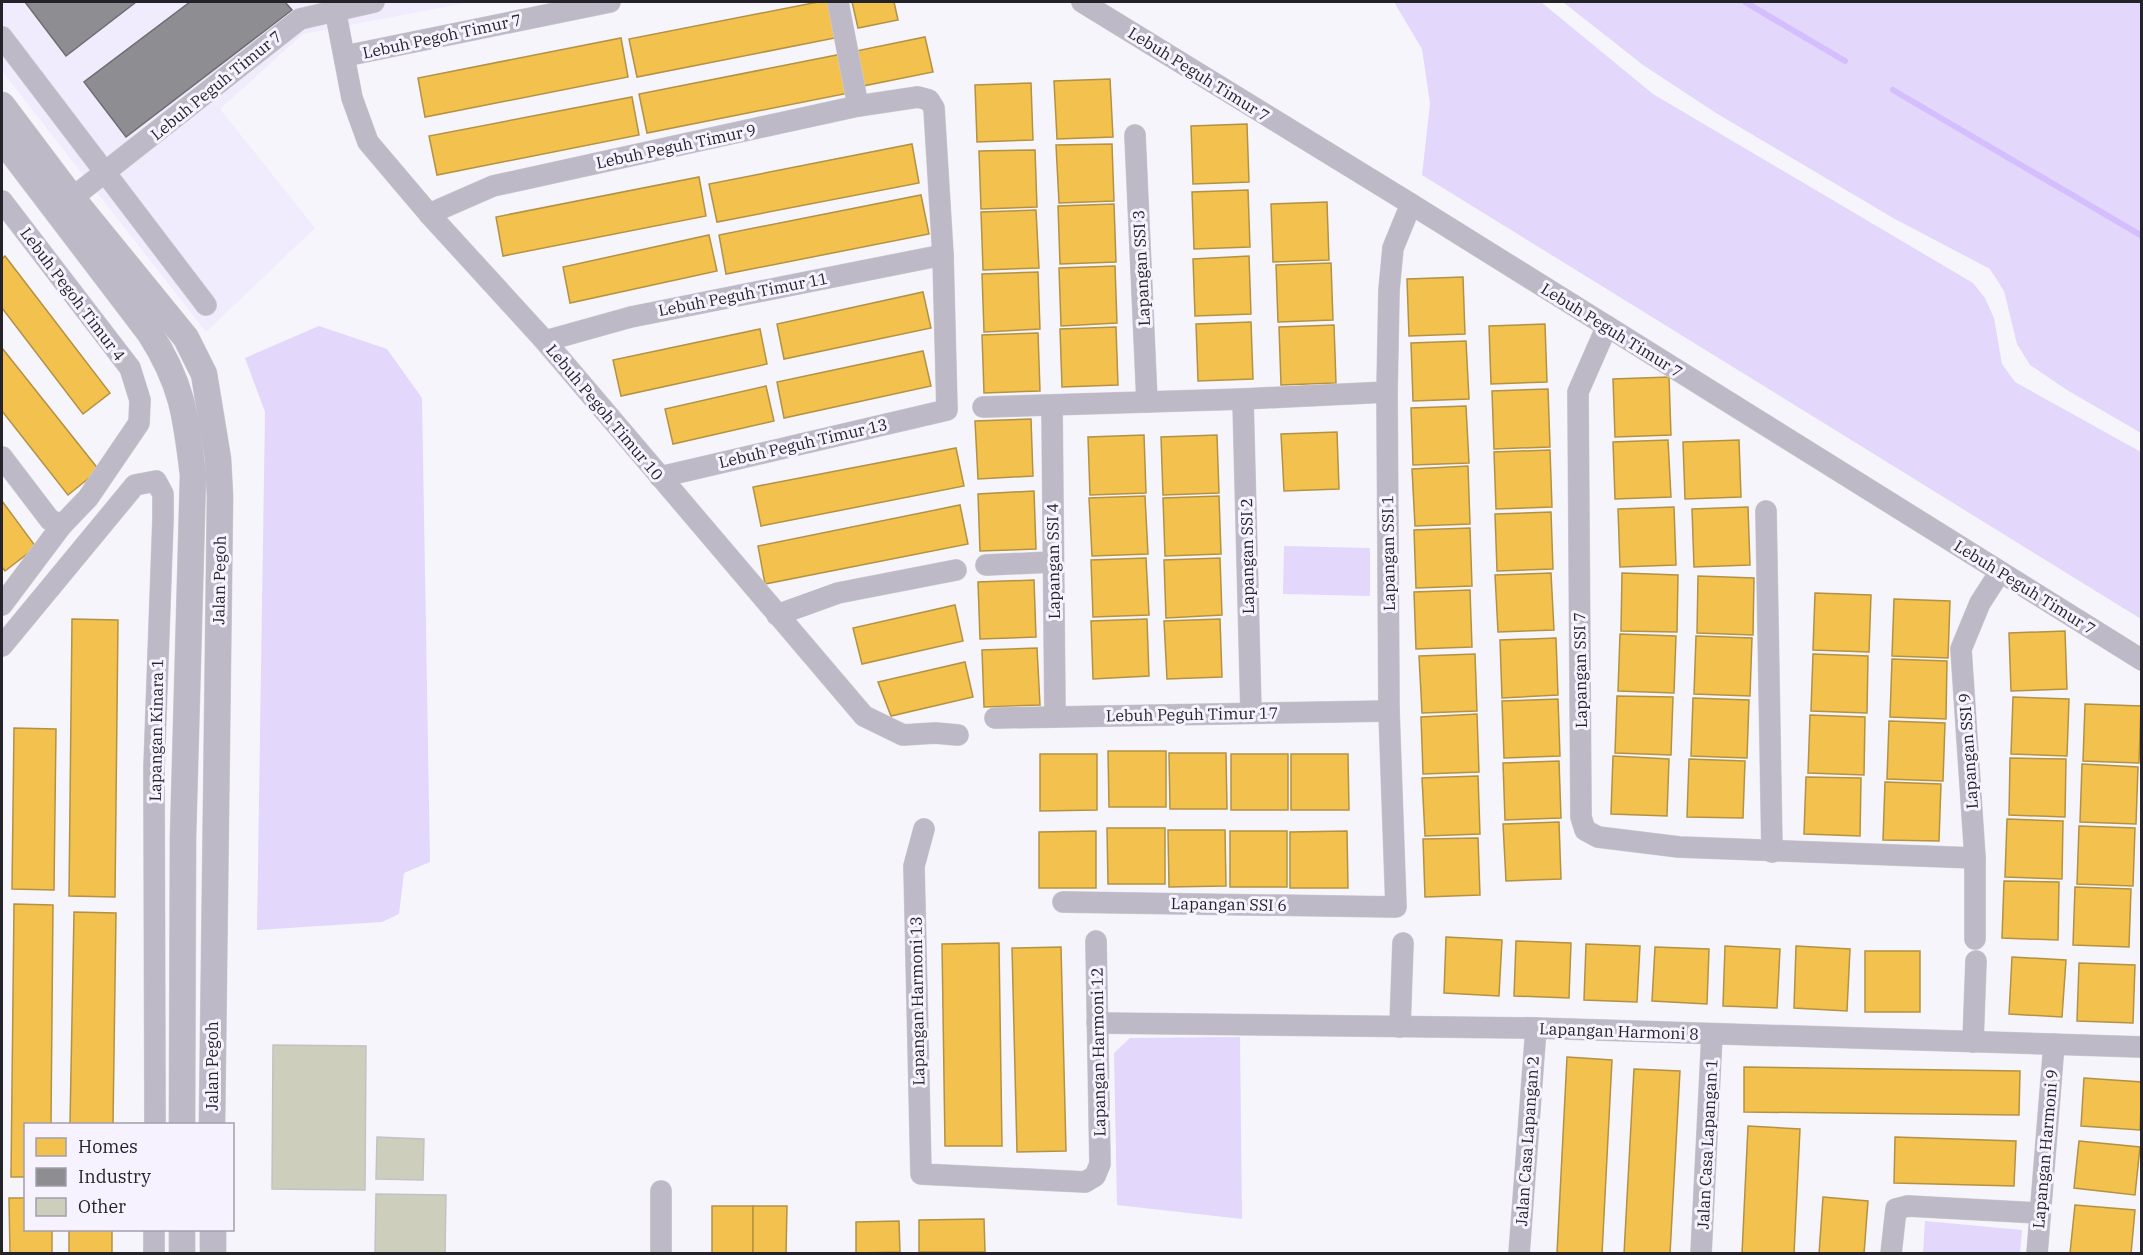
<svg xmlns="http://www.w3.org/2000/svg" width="2143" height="1255" font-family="'IBM Plex Serif',serif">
	<rect width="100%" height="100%" fill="#f7f5fc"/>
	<path fill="#f0ebfd" d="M2,2H471L303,34L220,109L315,228L206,332L2,71Z"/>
	<g fill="#e3d7fc">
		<path d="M1394,2H1541L1653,94L1973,283L1985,298L1994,318L2002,364L2015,382L2141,452V619L1422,175L1430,104L1422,49Z"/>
		<path d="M1563,2H2141V433L2067,390L2030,365L2017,344L2004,291L1990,269L1893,218L1716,113L1643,65Z"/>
		<path d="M319,326L387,349L422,398L430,862L404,873L399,914L382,922L257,930L265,412L245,358Z"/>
		<path d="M1284,546L1370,548V596L1283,594Z"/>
		<path d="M1240,1037L1242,1219L1117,1205L1114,1053L1130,1038Z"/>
		<path d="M1925,1221L2022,1230L2020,1253H1923Z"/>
	</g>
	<g fill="#f2c14e" stroke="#b49243" stroke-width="1.5">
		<path d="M818,2H833L840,37L637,77L629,39Z"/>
		<path d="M852,2H894L898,20L858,28Z"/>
		<path d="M925,37L933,72L863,86L856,51Z"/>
		<path d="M621,38L628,77L425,117L418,78Z"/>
		<path d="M842,54L849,93L647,133L639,94Z"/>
		<path d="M1110,79L1113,137L1057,139L1054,81Z"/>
		<path d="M1031,83L1033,140L977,142L975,85Z"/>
		<path d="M632,97L639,135L437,175L429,136Z"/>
		<path d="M1247,124L1249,182L1193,184L1191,126Z"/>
		<path d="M912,144L919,183L717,222L709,184Z"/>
		<path d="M1112,144L1114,201L1059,203L1056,145Z"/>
		<path d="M1035,150L1037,207L981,209L979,151Z"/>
		<path d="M699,177L706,216L503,256L496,217Z"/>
		<path d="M1248,190L1250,247L1194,249L1192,192Z"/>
		<path d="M921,195L929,234L726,274L719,235Z"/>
		<path d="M1327,202L1329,260L1273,262L1271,204Z"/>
		<path d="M1114,204L1116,262L1060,264L1058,206Z"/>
		<path d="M1036,210L1039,268L983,270L981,212Z"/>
		<path d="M709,235L717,271L570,303L563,267Z"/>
		<path d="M5,256L110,393L83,414L2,308V259Z"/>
		<path d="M1249,256L1251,314L1195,316L1193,259Z"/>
		<path d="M1331,263L1333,320L1278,322L1276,265Z"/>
		<path d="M1115,266L1117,323L1061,326L1059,268Z"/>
		<path d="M1038,272L1040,329L984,332L982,274Z"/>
		<path d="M1463,277L1465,334L1409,336L1407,279Z"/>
		<path d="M923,292L931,328L784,359L777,324Z"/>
		<path d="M1251,322L1253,379L1198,381L1196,324Z"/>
		<path d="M1545,324L1547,382L1491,384L1489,326Z"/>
		<path d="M1334,325L1336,383L1281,385L1279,327Z"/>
		<path d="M1116,327L1118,385L1062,387L1060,329Z"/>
		<path d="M760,329L767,364L621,396L613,360Z"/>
		<path d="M1038,333L1040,391L984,393L982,335Z"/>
		<path d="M1466,341L1469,399L1413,401L1411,343Z"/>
		<path d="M2,348L99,470L68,495L2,411Z"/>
		<path d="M923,351L931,386L784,418L777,382Z"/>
		<path d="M1669,377L1671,435L1615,437L1613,379Z"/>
		<path d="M766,386L774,421L673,444L665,409Z"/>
		<path d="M1548,389L1550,447L1494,449L1492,391Z"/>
		<path d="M1466,406L1469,463L1413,465L1411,408Z"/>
		<path d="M1031,419L1033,476L978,479L975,421Z"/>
		<path d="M1337,432L1339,489L1284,491L1281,434Z"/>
		<path d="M1144,435L1146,493L1090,495L1088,437Z"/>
		<path d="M1217,435L1219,493L1163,495L1161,437Z"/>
		<path d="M1668,440L1671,497L1615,499L1613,442Z"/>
		<path d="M1739,440L1741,497L1685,499L1683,442Z"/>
		<path d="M956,448L964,486L761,526L753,487Z"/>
		<path d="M1550,450L1552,507L1496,509L1494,452Z"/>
		<path d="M1468,466L1470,524L1415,526L1412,469Z"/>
		<path d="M1034,491L1036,549L980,551L978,494Z"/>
		<path d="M1145,496L1148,554L1092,556L1089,498Z"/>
		<path d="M1219,496L1221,554L1165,556L1163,498Z"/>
		<path d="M2,501L36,547L5,571L2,567Z"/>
		<path d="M960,505L968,544L765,584L758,546Z"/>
		<path d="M1674,507L1676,565L1620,567L1618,509Z"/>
		<path d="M1748,507L1750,565L1694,567L1692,509Z"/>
		<path d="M1551,512L1553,569L1497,571L1495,514Z"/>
		<path d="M1470,528L1472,586L1416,588L1414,530Z"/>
		<path d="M1146,558L1149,615L1093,617L1091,560Z"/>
		<path d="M1220,558L1222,615L1166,618L1164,560Z"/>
		<path d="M1551,573L1554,630L1498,632L1495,575Z"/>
		<path d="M1622,573L1678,575L1677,632L1621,631Z"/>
		<path d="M1698,576L1754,578L1753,635L1697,633Z"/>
		<path d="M1034,580L1036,637L980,639L978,582Z"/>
		<path d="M1470,590L1472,647L1416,649L1414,592Z"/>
		<path d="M1815,593L1871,595L1869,652L1813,650Z"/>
		<path d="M1894,599L1950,601L1948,658L1892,656Z"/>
		<path d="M955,605L963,641L862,664L853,628Z"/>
		<path d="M72,619L118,620L115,897L69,896Z"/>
		<path d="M1147,619L1149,676L1093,679L1091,621Z"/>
		<path d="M1220,619L1222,677L1167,679L1164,621Z"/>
		<path d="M2065,631L2067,689L2011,691L2009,633Z"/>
		<path d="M1620,634L1676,636L1674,693L1618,691Z"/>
		<path d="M1696,636L1752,638L1750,696L1694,694Z"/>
		<path d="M1556,638L1558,695L1502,698L1500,640Z"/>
		<path d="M1037,648L1040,705L984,707L982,650Z"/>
		<path d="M1475,654L1477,711L1422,713L1419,656Z"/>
		<path d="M1813,654L1868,656L1867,713L1811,711Z"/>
		<path d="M1892,659L1947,661L1946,719L1890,717Z"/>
		<path d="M965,662L973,697L891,716L878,682Z"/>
		<path d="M1617,696L1673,697L1671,755L1615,753Z"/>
		<path d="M2013,697L2069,699L2067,756L2011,754Z"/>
		<path d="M1693,698L1749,700L1747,758L1691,756Z"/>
		<path d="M1558,699L1560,756L1504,758L1502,701Z"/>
		<path d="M2085,704L2141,706L2139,763L2083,761Z"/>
		<path d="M1477,714L1479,772L1423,774L1421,717Z"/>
		<path d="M1810,715L1865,717L1864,775L1808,773Z"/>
		<path d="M1889,721L1945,723L1943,781L1887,779Z"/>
		<path d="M14,728L56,729L54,890L12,889Z"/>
		<path d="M1108,751H1166V807H1109Z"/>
		<path d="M1169,753H1226L1227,809H1170Z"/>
		<path d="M1040,754H1097V810L1040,811Z"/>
		<rect x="1231" y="754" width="57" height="56"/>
		<path d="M1291,754H1348L1349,810H1291Z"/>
		<path d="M1613,756L1669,759L1667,816L1611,814Z"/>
		<path d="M2010,758L2066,759L2065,817L2009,815Z"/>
		<path d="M1689,759L1745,761L1743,818L1687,817Z"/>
		<path d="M1559,761L1561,818L1505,820L1503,763Z"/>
		<path d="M2082,764L2138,767L2136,824L2080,822Z"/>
		<path d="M1478,776L1480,834L1425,836L1422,778Z"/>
		<path d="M1806,777L1861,778L1860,836L1804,834Z"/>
		<path d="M1885,782L1941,784L1939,841L1883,840Z"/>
		<path d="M2007,819L2063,821L2062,879L2005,877Z"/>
		<path d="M1559,822L1561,879L1506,881L1503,824Z"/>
		<path d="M2079,826L2135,828L2133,886L2077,884Z"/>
		<path d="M1107,828H1165V884H1108Z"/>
		<path d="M1168,830H1225L1226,886L1169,887Z"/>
		<path d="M1096,831V888H1039V832Z"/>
		<rect x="1230" y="831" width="57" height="56"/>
		<path d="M1347,831L1348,888H1290V832Z"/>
		<path d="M1478,838L1480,895L1425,897L1423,839Z"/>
		<path d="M2004,881L2059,882L2058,940L2002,938Z"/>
		<path d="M2075,887L2131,889L2129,947L2073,945Z"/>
		<path d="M14,904L53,905L51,1124H26V1177H11Z"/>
		<path d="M74,912L116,913L113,1124H70Z"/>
		<path d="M1446,937L1502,940L1499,996L1444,993Z"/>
		<path d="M1516,941L1571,943L1569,998L1514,996Z"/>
		<path d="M999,943L1002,1146H945L942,944Z"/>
		<path d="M1586,944L1640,946L1637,1002L1584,1000Z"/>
		<path d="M1725,946L1780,949L1777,1008L1723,1006Z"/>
		<path d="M1796,946L1850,949L1847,1011L1794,1008Z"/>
		<path d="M1061,947L1066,1151L1017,1152L1012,948Z"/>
		<path d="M1655,947L1709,949L1707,1004L1652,1001Z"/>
		<rect x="1865" y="951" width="55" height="61"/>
		<path d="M2012,957L2066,960L2062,1017L2009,1014Z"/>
		<path d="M2079,963L2135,965L2133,1023L2077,1021Z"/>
		<path d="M1567,1057L1612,1060L1602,1254L1557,1253Z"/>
		<path d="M1744,1067L2020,1071L2019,1115L1744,1112Z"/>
		<path d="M1634,1069L1680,1071L1670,1254H1624Z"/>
		<path d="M2084,1078L2142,1082L2140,1130L2081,1126Z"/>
		<path d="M1748,1126L1800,1129L1794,1254H1742Z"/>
		<path d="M1895,1137L2016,1141L2014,1186L1894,1183Z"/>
		<path d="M2079,1141L2140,1147L2135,1195L2074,1188Z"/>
		<path d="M1823,1197L1868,1201L1864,1254H1819Z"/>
		<path d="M9,1198H26V1230H52V1254H10Z"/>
		<path d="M2075,1205L2135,1210L2131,1254L2070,1253Z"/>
		<path d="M712,1206H753V1254L712,1253Z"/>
		<path d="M753,1206H787L786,1254H753Z"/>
		<path d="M984,1219L985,1252H919V1220Z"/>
		<path d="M899,1221L900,1252L856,1253V1222Z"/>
		<rect x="69" y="1230" width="43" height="24"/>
	</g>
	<g fill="#8d8d92" stroke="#6e6d73" stroke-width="1.5">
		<path d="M25,2H136L66,56Z"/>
		<path d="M190,2H285L292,10L126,137L84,82Z"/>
	</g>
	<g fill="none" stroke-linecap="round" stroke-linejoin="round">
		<g stroke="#d4befd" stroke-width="6">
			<path d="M1745,2L1845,61"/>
			<path d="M1893,90L2142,236"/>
		</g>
	</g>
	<g fill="#cecebd" stroke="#c3c2c2" stroke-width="1.5">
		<path d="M273,1045L366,1046L365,1190L272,1189Z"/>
		<path d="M377,1137L424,1139L423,1180L376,1179Z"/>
		<path d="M376,1194L446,1195L445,1254H375Z"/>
	</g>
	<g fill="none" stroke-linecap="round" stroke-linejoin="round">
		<g stroke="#d2d0d5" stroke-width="22">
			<g id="minor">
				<path d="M838,2L858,106"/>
				<path d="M1082,2L1411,204L2142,660"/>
				<path d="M335,9L352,98L368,142L429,214L545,341L864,716L903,735L935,733L958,735"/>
				<path d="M2,37L206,305"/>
				<path d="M345,56L610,2"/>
				<path d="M1135,135L1147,402"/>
				<path d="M72,198L300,19L374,2"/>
				<path d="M2,201L130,368L140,400L139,423L88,498L62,525L2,605"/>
				<path d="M429,214L493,186L858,106L918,97L929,100L934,108L943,255L947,410L660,477"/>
				<path d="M1607,326L1578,392L1581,817L1585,830L1598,837L1679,847L1975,858"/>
				<path d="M545,341L631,317L943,255"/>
				<path d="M1243,399L1251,713"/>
				<path d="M1052,406L1055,715"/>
				<path d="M983,407L1243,399L1387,392"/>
				<path d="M2,457L50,520L62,525"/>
				<path d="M1766,511L1772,852"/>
				<path d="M986,565L1053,562"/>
				<path d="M777,615L838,593L956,570"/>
				<path d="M2,646L135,485L156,481L163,494V519L154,768L155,1124"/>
				<path d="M995,718L1389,711"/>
				<path d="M924,829L914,866L921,1174L1085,1182L1095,1176L1100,1164L1096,941"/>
				<path d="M1063,902L1396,907L1389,711L1387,392L1389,290L1393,248L1411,204"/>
				<path d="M1975,939V858L1961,649L1980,603L2000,572"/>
				<path d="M1097,1023L1536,1028L2142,1047"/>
				<path d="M1400,1027L1403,943"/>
				<path d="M1973,1042L1976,961"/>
				<path d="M661,1191V1254"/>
				<path d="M154,1254V1230"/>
				<path d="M1519,1254L1536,1028"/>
				<path d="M1701,1254L1712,1034"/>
				<path d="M1891,1254L1896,1209L1908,1206L2040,1213"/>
				<path d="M2037,1254L2054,1044"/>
			</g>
		</g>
		<g stroke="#d2d0d5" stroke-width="27">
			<g id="tertiary">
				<path d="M2,105L72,198L186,338L204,374L218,459L220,496L212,1124"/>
				<path d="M2,139L149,332C182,383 186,415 193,475L183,838L182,1124"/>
				<path d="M182,1230V1254"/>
				<path d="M213,1254V1230"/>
			</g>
		</g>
		<use href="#minor" stroke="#bdb9c6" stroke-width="21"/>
		<use href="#tertiary" stroke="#bdb9c6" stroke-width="26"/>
	</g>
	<g text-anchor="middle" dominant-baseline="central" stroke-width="6" stroke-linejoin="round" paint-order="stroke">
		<g font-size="16" fill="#25232a" stroke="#f6f2ff">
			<text transform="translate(442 36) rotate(-12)">Lebuh Pegoh Timur 7</text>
			<text transform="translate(1199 74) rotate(32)">Lebuh Peguh Timur 7</text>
			<text transform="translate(216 85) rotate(-39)">Lebuh Peguh Timur 7</text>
			<text transform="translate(676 146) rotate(-12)">Lebuh Peguh Timur 9</text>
			<text transform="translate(1141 268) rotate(-93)">Lapangan SSI 3</text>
			<text transform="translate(73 294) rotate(53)">Lebuh Pegoh Timur 4</text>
			<text transform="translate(743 294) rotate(-11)">Lebuh Peguh Timur 11</text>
			<text transform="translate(1612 330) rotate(32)">Lebuh Peguh Timur 7</text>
			<text transform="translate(605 412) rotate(50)">Lebuh Pegoh Timur 10</text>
			<text transform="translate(803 443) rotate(-13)">Lebuh Peguh Timur 13</text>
			<text transform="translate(1388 553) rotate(-91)">Lapangan SSI 1</text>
			<text transform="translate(1247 556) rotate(-91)">Lapangan SSI 2</text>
			<text transform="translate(1053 561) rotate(-91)">Lapangan SSI 4</text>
			<text transform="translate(219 580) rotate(-89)">Jalan Pegoh</text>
			<text transform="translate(2025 587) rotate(32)">Lebuh Peguh Timur 7</text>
			<text transform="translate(1580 670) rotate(-91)">Lapangan SSI 7</text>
			<text transform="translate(1192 714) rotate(-1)">Lebuh Peguh Timur 17</text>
			<text transform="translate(156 730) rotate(-89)">Lapangan Kinara 1</text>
			<text transform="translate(1968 751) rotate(-94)">Lapangan SSI 9</text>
			<text transform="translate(1229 904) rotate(1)">Lapangan SSI 6</text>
			<text transform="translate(917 1001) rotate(-91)">Lapangan Harmoni 13</text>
			<text transform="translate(1619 1031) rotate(2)">Lapangan Harmoni 8</text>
			<text transform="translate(1098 1052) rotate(-91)">Lapangan Harmoni 12</text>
			<text transform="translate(212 1066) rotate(-90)">Jalan Pegoh</text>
			<text transform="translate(1527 1141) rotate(-86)">Jalan Casa Lapangan 2</text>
			<text transform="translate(1707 1144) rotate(-87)">Jalan Casa Lapangan 1</text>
			<text transform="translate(2045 1149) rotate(-85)">Lapangan Harmoni 9</text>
		</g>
	</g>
	<rect width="2143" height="1255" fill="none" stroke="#25232a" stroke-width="6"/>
	<rect x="24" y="1123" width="210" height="108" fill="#f6f2ff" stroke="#a29faa" stroke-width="1.5"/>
	<rect x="36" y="1138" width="30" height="18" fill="#f2c14e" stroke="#a29faa" stroke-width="1.5"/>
	<text x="78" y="1153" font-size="18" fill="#25232a">Homes</text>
	<rect x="36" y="1168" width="30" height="18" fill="#8d8d92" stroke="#a29faa" stroke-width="1.5"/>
	<text x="78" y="1183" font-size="18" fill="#25232a">Industry</text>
	<rect x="36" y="1198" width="30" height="18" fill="#cecebd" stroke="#a29faa" stroke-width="1.5"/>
	<text x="78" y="1213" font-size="18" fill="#25232a">Other</text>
</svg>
